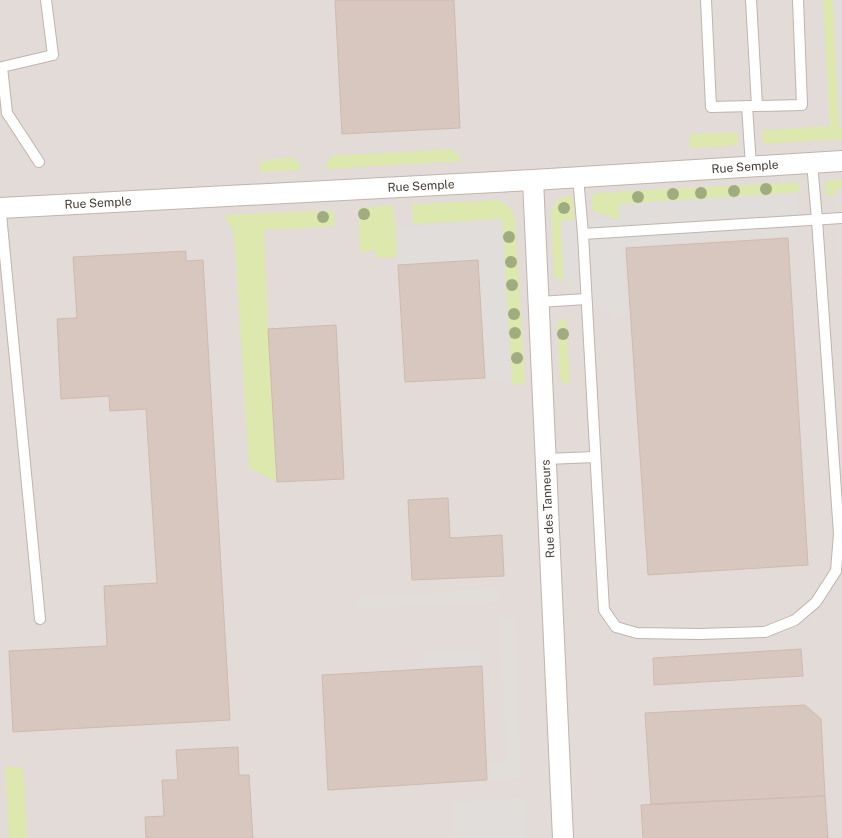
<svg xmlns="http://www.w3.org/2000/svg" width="842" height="838" font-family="'Public Sans',sans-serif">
	<rect width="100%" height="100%" fill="#f3ebe6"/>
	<rect fill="#e2dbd8" x="0" y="0" width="842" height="838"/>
	<g fill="#dde8ae">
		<path d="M823,0H833L839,128H842V139L763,144L762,130L830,126Z"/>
		<path d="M738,132V145L690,148V134Z"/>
		<path d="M451,149L458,154L460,161L327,169C326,161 328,157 336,155Z"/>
		<path d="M292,157L300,163V170L260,172L259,165L264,160Z"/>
		<path d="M842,179V189H836V195H826L825,186L827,180Z"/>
		<path d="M798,182L801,189L799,192L619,204L620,219H617L594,211C591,207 591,198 593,193Z"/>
		<path d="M572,195L575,220L561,221L564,280L559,279L554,275L551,216L552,210L559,198Z"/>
		<path d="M496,200C507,203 512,208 515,218L525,383L512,384L502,219L413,224L412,206L413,204Z"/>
		<path d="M393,205L396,226L397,257L377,258L375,250L363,252L360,250L358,208Z"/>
		<path d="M333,210L335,213V226L264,230L268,329L277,482L249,468L234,231L224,215Z"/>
		<path d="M562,319H566L570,385L563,382L560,378L557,323Z"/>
		<path d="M5,766L23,768L27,838H9Z"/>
	</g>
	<g fill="#e1dddb">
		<path d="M833,0H842V128H839Z"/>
		<path d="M836,189H842V279H839Z"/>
		<path d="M799,192L795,235L623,246L627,315L612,316L564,280L561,220L620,219L619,204Z"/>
		<path d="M502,219L512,384L485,378L478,260L398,265L396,226Z"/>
		<path d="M498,588L499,602L358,610L357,597Z"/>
		<path d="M514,616L522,778L489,780V765L507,764L499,617Z"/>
		<path d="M481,650L482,665L424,667L423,652Z"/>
		<path d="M525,798L527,838H454L453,801Z"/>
	</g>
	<g fill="#d8c7be" stroke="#cfbaae">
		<path d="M335,0H454L460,128L342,134Z"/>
		<path d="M788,238L808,565L648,575L626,248Z"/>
		<path d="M186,251V261L203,260L230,720L13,732L9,651L107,646L104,586L157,583L146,409L110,411L109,396L61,399L57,319L77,318L73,257Z"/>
		<path d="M478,260L485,378L405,382L398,265Z"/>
		<path d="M336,325L344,479L277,482L268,329Z"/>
		<path d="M448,498L450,538L502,535L504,576L412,580L408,500Z"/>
		<path d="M801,649L803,676L654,685L653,658Z"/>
		<path d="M482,666L487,780L328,790L322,675Z"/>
		<path d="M805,705L821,719L825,796L651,804L645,713Z"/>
		<path d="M238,747L239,775H249L253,838H146L145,817L164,816L162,780H178L176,750Z"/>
		<path d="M825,796L828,838H643L641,805Z"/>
	</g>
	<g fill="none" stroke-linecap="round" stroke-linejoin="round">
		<g stroke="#c1b4ab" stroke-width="12">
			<g id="service">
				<path d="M706,0L711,107L802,105L798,0"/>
				<path d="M751,0L757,106"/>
				<path d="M747,106L751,166"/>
				<path d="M39,162L7,113L2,67L53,55L46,0"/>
				<path d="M578,177L583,234L604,610L616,627L637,633L699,634L765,632L795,620L816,602L836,571L839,534L817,220L812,163"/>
				<path d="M0,204L40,619"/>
				<path d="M583,234L842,218"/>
				<path d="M539,302L586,299"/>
				<path d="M546,459L595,457"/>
			</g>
		</g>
		<g stroke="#c1b4ab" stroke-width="22">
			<g id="minor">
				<path d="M533,180L563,838"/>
				<path d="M0,208L533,180L842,161"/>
			</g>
		</g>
		<use href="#service" stroke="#fff" stroke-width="10"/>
		<use href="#minor" stroke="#fff" stroke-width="20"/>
	</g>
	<g fill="#9fac7e">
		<circle cx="766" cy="189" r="6"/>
		<circle cx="734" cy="191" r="6"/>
		<circle cx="701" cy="193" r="6"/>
		<circle cx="673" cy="194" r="6"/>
		<circle cx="638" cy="197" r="6"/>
		<circle cx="564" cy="208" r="6"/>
		<circle cx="364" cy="214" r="6"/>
		<circle cx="323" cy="217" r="6"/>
		<circle cx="509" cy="237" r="6"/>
		<circle cx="511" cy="262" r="6"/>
		<circle cx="512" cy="285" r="6"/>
		<circle cx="514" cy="314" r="6"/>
		<circle cx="515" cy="333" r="6"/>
		<circle cx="563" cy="334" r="6"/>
		<circle cx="517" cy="358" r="6"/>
	</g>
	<g text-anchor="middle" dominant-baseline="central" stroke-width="4" stroke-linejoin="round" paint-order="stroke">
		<g font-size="12" fill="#463b35" stroke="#fff">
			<text transform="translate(745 167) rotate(-4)">Rue Semple</text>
			<text transform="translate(421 186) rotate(-3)">Rue Semple</text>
			<text transform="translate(98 203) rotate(-3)">Rue Semple</text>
			<text transform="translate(548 509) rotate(-93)">Rue des Tanneurs</text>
		</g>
	</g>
</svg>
